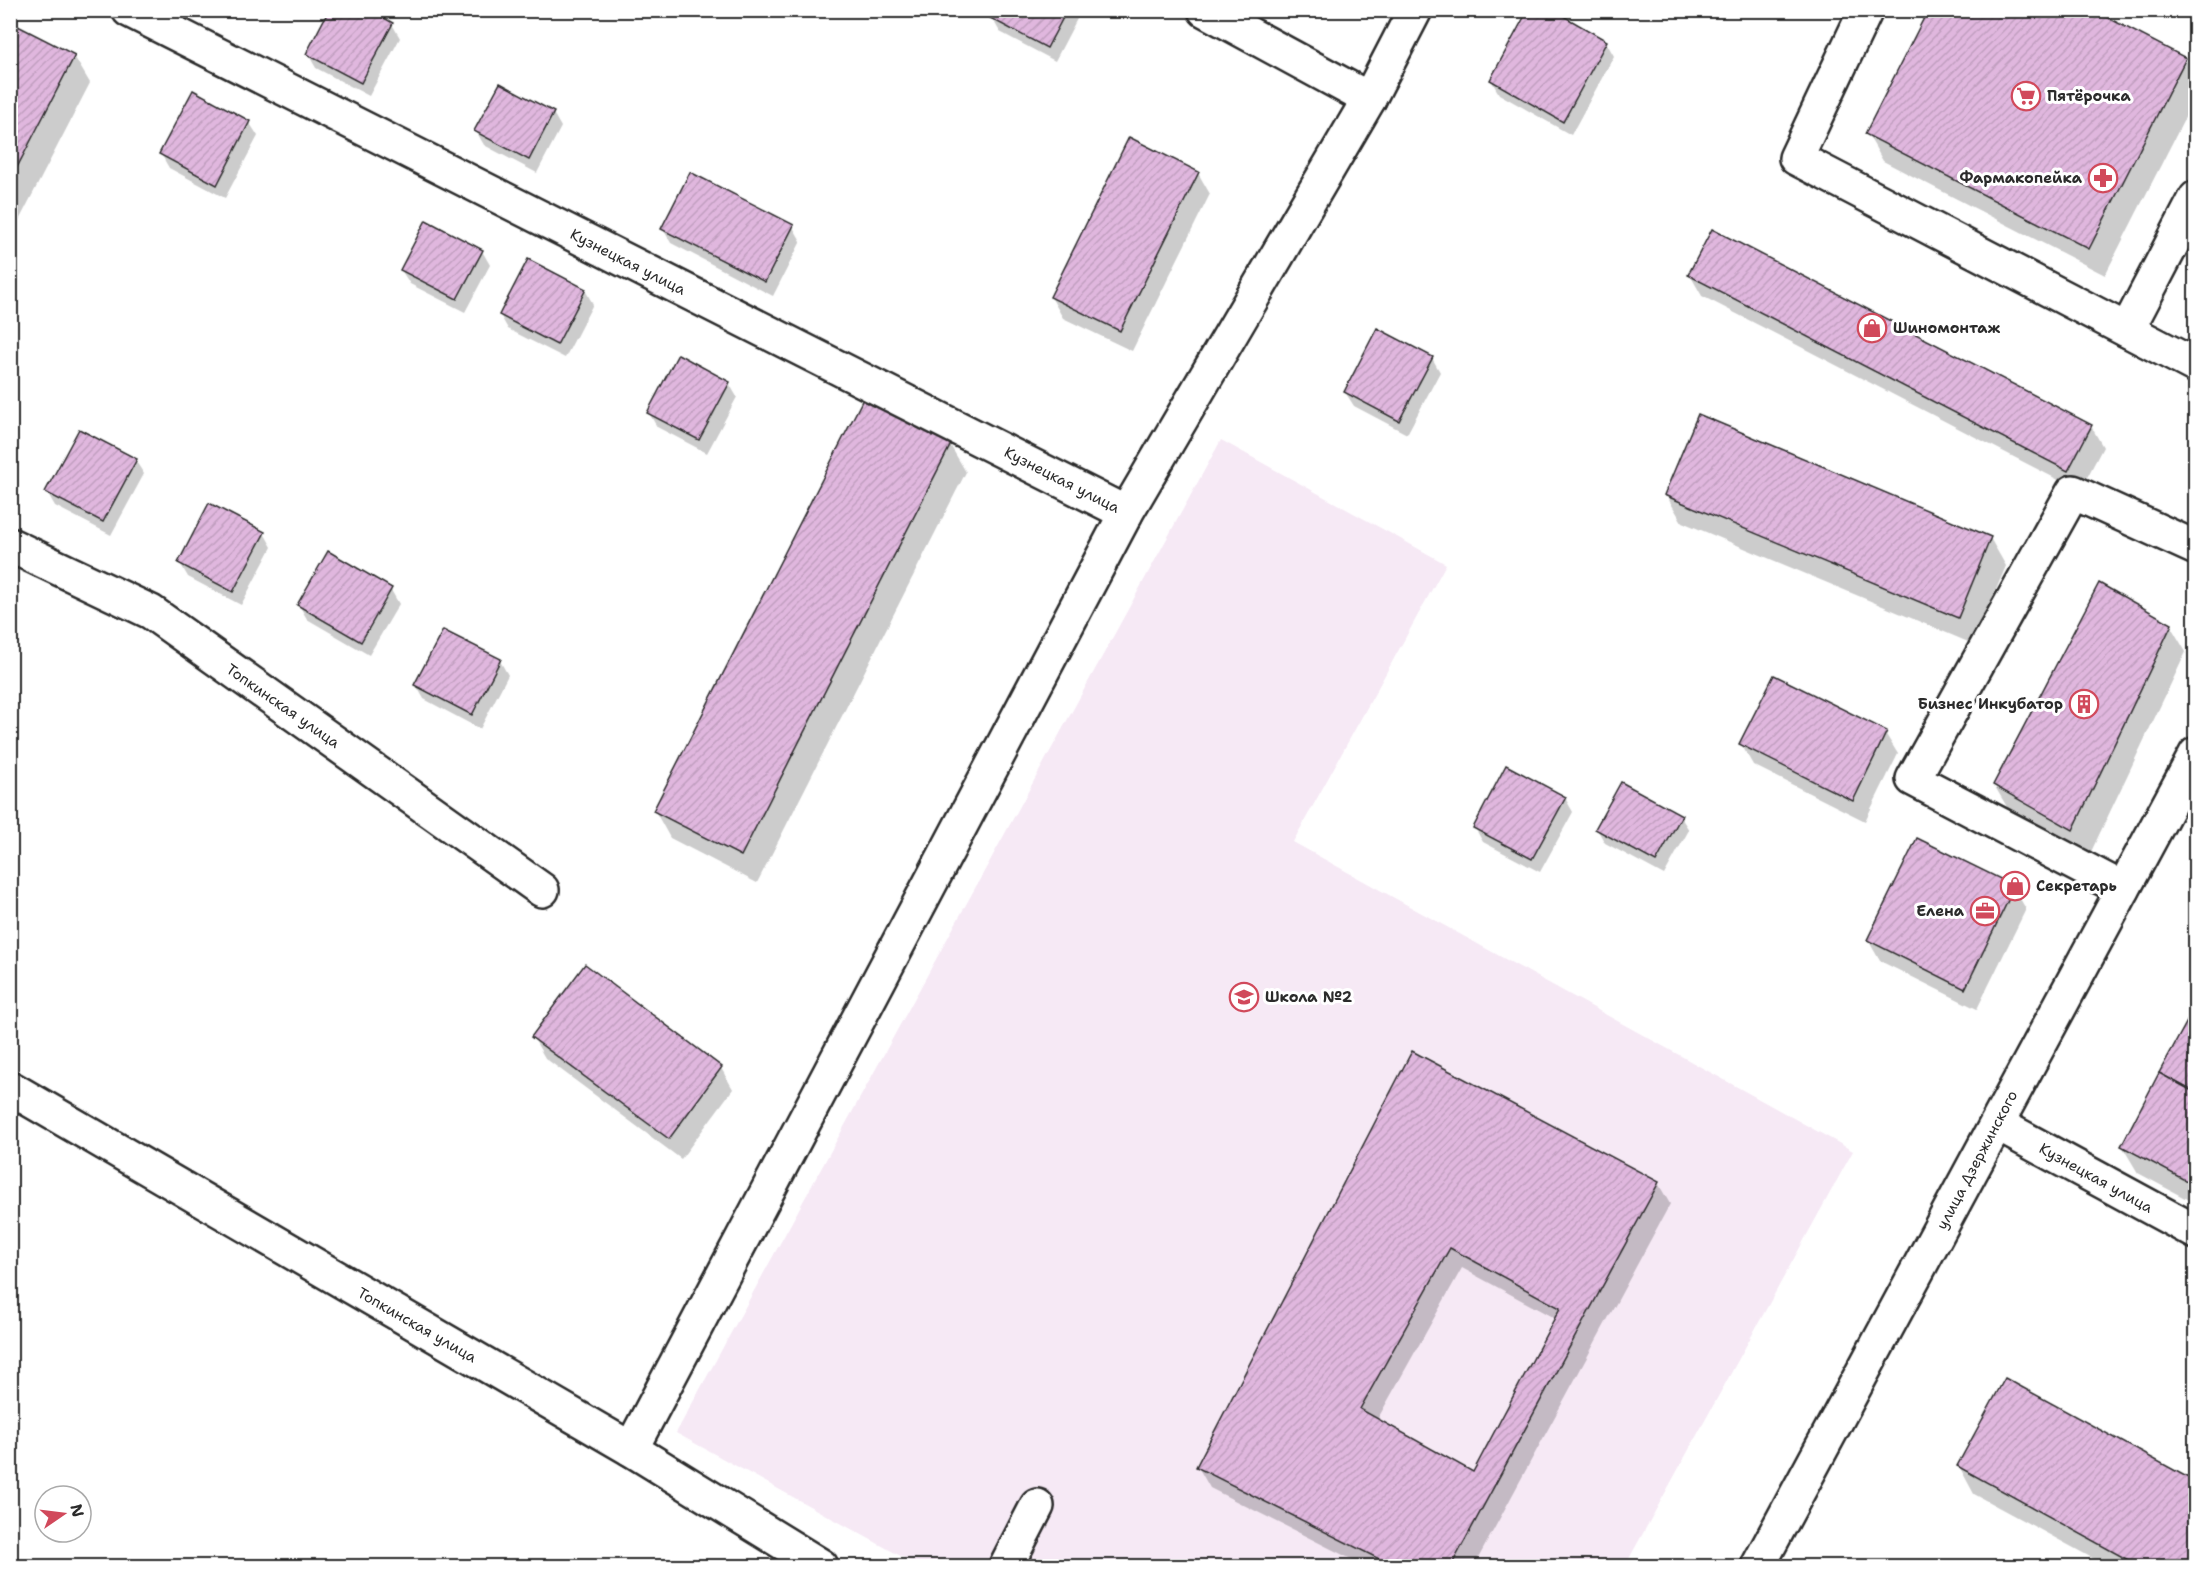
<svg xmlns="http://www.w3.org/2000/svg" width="2206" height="1577" font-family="'Shantell Sans',sans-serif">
	<defs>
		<pattern id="building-hatch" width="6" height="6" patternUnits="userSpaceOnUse" patternTransform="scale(1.5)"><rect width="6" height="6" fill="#e0b7de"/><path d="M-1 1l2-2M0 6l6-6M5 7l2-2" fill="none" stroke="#c09ebf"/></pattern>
	</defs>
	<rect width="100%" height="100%" fill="#fff"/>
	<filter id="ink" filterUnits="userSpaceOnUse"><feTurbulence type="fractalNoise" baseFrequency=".0167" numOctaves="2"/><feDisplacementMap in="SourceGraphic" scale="12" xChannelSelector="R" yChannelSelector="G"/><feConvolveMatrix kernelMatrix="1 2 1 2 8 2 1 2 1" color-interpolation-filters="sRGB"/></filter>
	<g filter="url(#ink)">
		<path fill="#f6e9f5" d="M1221,440L1446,564L1293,842L1853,1151L1625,1566H919L676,1433Z"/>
		<g fill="#0003" fill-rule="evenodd">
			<path d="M995,10H1076L1079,15L1055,61L1000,32L992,18Z"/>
			<path d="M10,24L74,56L90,83L10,238Z"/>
			<path d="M392,24L400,38L369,96L316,68L308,54Z"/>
			<path d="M1606,42L1614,56L1571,135L1499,94L1491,80Z"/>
			<path d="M2185,59L2196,78V96L2105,275L1883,161L1867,133Z"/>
			<path d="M500,85L553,113L561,127L537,173L484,145L476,131Z"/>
			<path d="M249,122L258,136L225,198L169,168L161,154Z"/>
			<path d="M1198,173L1210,194L1132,351L1063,318L1051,297Z"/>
			<path d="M793,227L801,241L773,296L671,243L663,229Z"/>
			<path d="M482,251L490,265L465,312L410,284L401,270Z"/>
			<path d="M1690,275L2091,426L2103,447L2080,491L1702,296Z"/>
			<path d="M585,290L593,304L565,358L508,329L500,315Z"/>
			<path d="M1432,358L1440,372L1407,434L1354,406L1345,392Z"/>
			<path d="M729,383L737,397L707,453L657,427L649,413Z"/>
			<path d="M950,445L966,472L757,883L670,838L655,811Z"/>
			<path d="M135,460L144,474L111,535L55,506L47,492Z"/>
			<path d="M1666,495L1990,538L2006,566L1973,644L1682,522Z"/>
			<path d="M264,533L272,547L241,605L188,577L180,563Z"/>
			<path d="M329,554L391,590L399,604L369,655L307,619L299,605Z"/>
			<path d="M2170,625L2186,652L2089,856L2010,812L1994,785Z"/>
			<path d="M500,661L508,675L480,729L424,699L416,685Z"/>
			<path d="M1885,733L1898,754L1865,821L1753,765L1741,744Z"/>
			<path d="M1565,798L1573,812L1540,872L1483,842L1475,828Z"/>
			<path d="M1680,816L1689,830L1664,875L1605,843L1597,829Z"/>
			<path d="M2014,888L2026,909L1977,1009L1880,961L1868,940Z"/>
			<path d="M2196,1009V1204L2138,1173L2122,1146Z"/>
			<path d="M533,1037L721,1068L733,1089L681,1159L545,1058Z"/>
			<path d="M1413,1054L1658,1183L1670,1204L1474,1566H1365L1210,1488L1198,1467ZM1462,1268L1556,1319L1474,1474L1377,1420Z"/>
			<path d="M1959,1466L2196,1483V1566H2107L1974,1494Z"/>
		</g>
		<g fill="url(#building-hatch)" stroke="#2b2b2b" stroke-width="1.5" fill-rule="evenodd">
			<path d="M329,10H370L393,23L361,83L306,54Z"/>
			<path d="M994,10H1067L1047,48L990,18Z"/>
			<path d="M1528,10H1553L1607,41L1563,122L1490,80Z"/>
			<path d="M1928,10H2093L2186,58L2089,249L1865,134Z"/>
			<path d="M10,22L75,55L10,181Z"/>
			<path d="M500,83L554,112L529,160L474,131Z"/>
			<path d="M193,90L250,121L217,185L159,154Z"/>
			<path d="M1129,137L1199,172L1120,331L1050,297Z"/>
			<path d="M690,172L794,225L765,282L661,229Z"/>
			<path d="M426,220L483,250L457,299L400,270Z"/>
			<path d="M1712,229L2092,425L2068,471L1688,275Z"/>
			<path d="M528,259L586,289L557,345L499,315Z"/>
			<path d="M1377,328L1433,357L1399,421L1344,392Z"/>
			<path d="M678,354L730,382L699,440L647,413Z"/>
			<path d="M863,399L951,444L741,856L653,811Z"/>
			<path d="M1698,414L1991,537L1958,618L1664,495Z"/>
			<path d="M79,429L137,459L103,522L45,492Z"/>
			<path d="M209,503L265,532L233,592L178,563Z"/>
			<path d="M328,551L392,588L361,642L297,605Z"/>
			<path d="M2099,583L2172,624L2073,830L1993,785Z"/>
			<path d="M443,630L501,659L472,715L414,685Z"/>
			<path d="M1774,675L1887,731L1853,801L1739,744Z"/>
			<path d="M1506,765L1566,797L1532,859L1473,828Z"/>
			<path d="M1621,782L1682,815L1656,862L1595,829Z"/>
			<path d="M1917,838L2015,886L1965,989L1867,940Z"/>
			<path d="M585,964L722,1067L669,1139L531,1037Z"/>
			<path d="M2196,1005V1093L2159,1073Z"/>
			<path d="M1412,1051L1659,1182L1451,1566H1393L1196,1467ZM1450,1248L1560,1308L1473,1472L1360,1409Z"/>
			<path d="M2159,1073L2196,1093V1186L2121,1146Z"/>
			<path d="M2005,1378L2196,1482V1566H2139L1957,1466Z"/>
		</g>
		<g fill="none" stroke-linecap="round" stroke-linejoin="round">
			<g stroke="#2b2b2b" stroke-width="38">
				<g id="minor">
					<path d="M129,10L1126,513"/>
					<path d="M1205,10L1369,99"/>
					<path d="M1866,10L1796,158L2196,366"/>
					<path d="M2127,330L2196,198"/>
					<path d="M10,545L151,612L542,890"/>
					<path d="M2123,889L1913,779L2073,492L2196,548"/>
					<path d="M10,1088L631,1449L821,1566"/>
					<path d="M1997,1124L2196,1232"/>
					<path d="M631,1449L1126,513L1369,99L1415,10"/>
					<path d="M1006,1566L1037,1506"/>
					<path d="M1758,1566L2196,754"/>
				</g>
			</g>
			<use href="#minor" stroke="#fff" stroke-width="33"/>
		</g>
	</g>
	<defs>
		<g id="supermarket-ring" transform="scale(1.5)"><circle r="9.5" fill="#fff" stroke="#d1495b" stroke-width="1.5"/><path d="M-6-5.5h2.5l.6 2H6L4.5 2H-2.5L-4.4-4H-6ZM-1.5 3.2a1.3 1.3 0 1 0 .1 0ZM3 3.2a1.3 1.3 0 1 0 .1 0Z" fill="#d1495b"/></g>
		<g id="pharmacy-ring" transform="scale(1.5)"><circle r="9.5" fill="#fff" stroke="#d1495b" stroke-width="1.5"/><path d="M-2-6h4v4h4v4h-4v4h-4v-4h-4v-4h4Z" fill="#d1495b"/></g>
		<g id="shop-ring" transform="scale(1.5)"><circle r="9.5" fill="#fff" stroke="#d1495b" stroke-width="1.5"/><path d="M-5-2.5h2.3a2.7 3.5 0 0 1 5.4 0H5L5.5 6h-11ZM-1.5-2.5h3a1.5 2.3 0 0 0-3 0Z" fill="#d1495b"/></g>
		<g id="building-ring" transform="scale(1.5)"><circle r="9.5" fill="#fff" stroke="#d1495b" stroke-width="1.5"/><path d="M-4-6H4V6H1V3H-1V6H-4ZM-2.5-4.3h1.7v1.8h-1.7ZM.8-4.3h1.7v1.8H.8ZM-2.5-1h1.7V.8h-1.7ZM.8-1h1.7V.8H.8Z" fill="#d1495b"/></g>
		<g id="office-ring" transform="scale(1.5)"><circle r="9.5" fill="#fff" stroke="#d1495b" stroke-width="1.5"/><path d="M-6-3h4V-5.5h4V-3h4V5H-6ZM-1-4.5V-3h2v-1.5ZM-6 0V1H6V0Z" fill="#d1495b"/></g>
		<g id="school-ring" transform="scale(1.5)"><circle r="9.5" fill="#fff" stroke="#d1495b" stroke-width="1.5"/><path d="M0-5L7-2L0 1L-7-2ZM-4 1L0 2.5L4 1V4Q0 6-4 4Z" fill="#d1495b"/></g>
	</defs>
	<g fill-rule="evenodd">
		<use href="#supermarket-ring" x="2026" y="96"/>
		<use href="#pharmacy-ring" x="2103" y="178"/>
		<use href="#shop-ring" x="1872" y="328"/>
		<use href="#building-ring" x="2084" y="704"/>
		<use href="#shop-ring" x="2015" y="886"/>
		<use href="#office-ring" x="1985" y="911"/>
		<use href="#school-ring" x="1244" y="997"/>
	</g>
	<g text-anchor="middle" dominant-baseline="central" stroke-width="6" stroke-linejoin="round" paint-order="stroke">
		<g font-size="15" font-weight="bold" fill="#2b2b2b" stroke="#fff" text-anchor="start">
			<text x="2047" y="96">Пятёрочка</text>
			<text x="2082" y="178" text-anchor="end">Фармакопейка</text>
			<text x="1893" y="328">Шиномонтаж</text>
			<text x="2063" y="704" text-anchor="end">Бизнес Инкубатор</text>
			<text x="2036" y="886">Секретарь</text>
			<text x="1964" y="911" text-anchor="end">Елена</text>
			<text x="1265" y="997">Школа №2</text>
		</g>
		<g font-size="15" fill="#2b2b2b" stroke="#fff">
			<text transform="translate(628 262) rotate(27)">Кузнецкая улица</text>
			<text transform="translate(1062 480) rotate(27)">Кузнецкая улица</text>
			<text transform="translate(283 706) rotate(35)">Топкинская улица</text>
			<text transform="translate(1977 1160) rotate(-62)">улица Дзержинского</text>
			<text transform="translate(2096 1178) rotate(29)">Кузнецкая улица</text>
			<text transform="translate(417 1325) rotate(30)">Топкинская улица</text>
		</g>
	</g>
	<rect width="2206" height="1577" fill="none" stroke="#fff" stroke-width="36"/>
	<rect x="18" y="18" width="2170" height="1541" fill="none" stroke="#2b2b2b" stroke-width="2" filter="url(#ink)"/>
	<g transform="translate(63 1514) rotate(76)"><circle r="28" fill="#ffffff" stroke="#aaaaaa" stroke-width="1.5"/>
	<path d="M0-4.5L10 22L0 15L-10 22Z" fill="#d1495b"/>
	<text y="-9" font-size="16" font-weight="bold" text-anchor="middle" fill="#2b2b2b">N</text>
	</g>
</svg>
